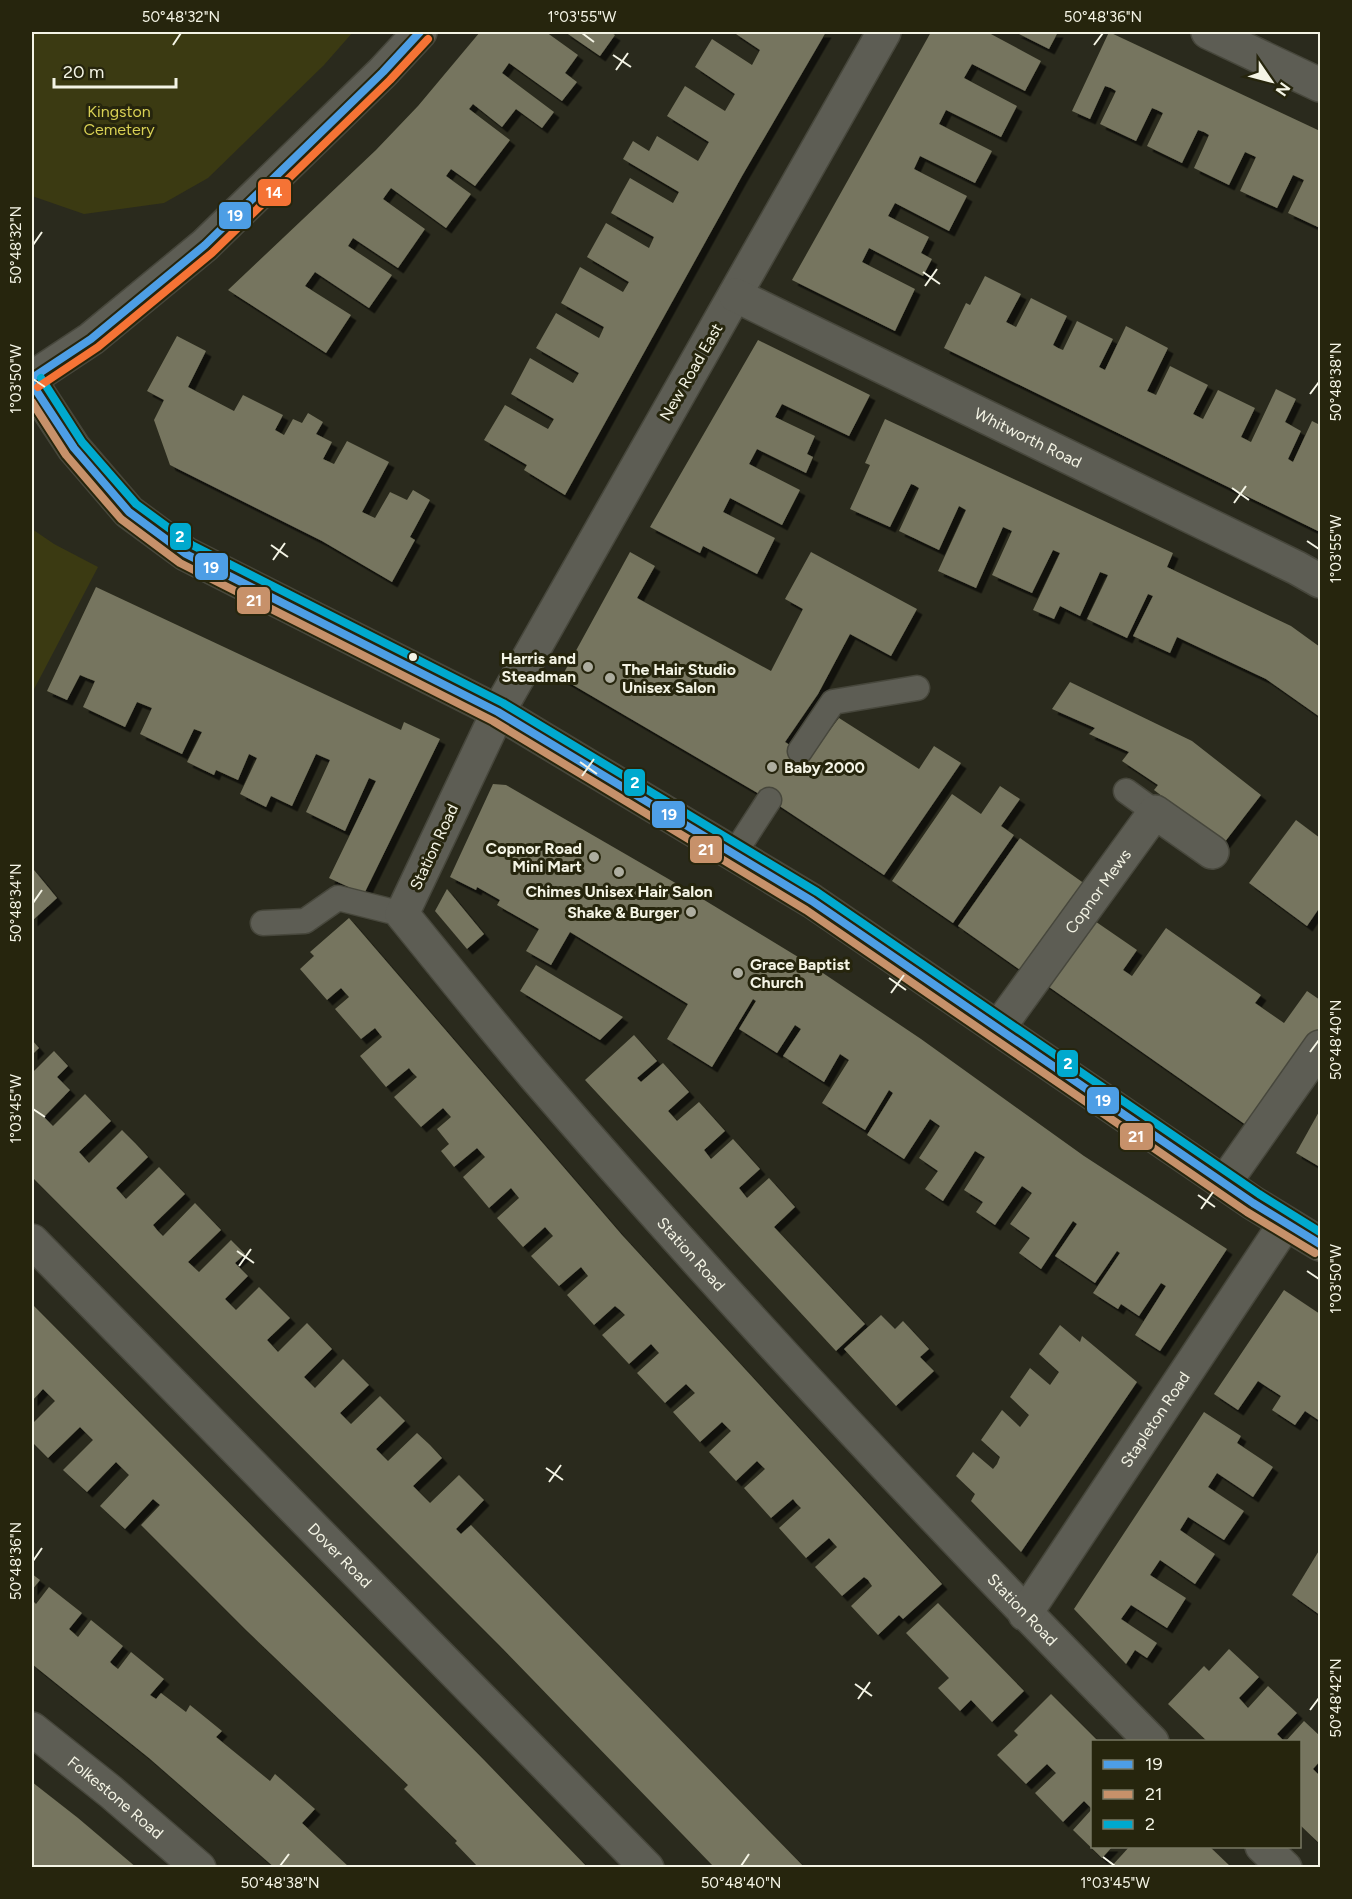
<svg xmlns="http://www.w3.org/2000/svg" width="1352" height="1899" font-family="Figtree,sans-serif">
	<defs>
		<filter id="shadow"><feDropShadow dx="5.5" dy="5.5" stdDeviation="0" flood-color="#0009"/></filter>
	</defs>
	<rect width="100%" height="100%" fill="#2a2a1d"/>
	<g fill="#3b3a12">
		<path d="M32,32H353L324,65L208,178L164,203L84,214L32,196Z"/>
		<path d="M32,529L54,544L98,567L32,693Z"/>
	</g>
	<g fill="#76755e" filter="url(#shadow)">
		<path d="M480,32H546L578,55L565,73L577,82L562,101L509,63L502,73L554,112L542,128L516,109L502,127L473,104L469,109L510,140L475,186L451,169L446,176L471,194L446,228L391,188L388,192L383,199L425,229L398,268L353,238L348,246L392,275L369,308L315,272L305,286L351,315L326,353L228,290L376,150L418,106Z"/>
		<path d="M565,32H610L615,35L600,56Z"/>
		<path d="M733,32H826L742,176L565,495L524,470L527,465L484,440L505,405L548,429L554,419L511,394L530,358L573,383L579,373L536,348L556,313L599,338L604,327L561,303L580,267L623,292L629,282L587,257L606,223L649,248L654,237L611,213L620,196L630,178L673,203L679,192L623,159L633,141L649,151L657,136L698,161L709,142L667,116L685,86L725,111L735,94L695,67L712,39L752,65L760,50Z"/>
		<path d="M931,32H990L989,33L1041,61L1025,91L972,64L964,78L1017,106L1001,137L946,110L939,124L992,151L975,183L920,156L914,169L967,196L949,231L895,203L888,216L929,237L921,253L932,259L923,276L869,248L862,262L915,289L895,331L792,280Z"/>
		<path d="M1015,32H1058L1049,49Z"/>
		<path d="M1109,32L1320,131V228L1288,213L1304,180L1293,175L1277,208L1240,191L1256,157L1245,152L1229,185L1194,168L1209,135L1204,132L1198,130L1182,163L1147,146L1163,113L1157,110L1152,108L1136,141L1100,124L1116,91L1111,88L1105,86L1090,119L1072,111Z"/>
		<path d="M985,276L1021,294L1006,322L1016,327L1031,298L1067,316L1053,345L1058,348L1063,350L1077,321L1113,339L1099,367L1105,370L1126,326L1168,348L1147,391L1156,395L1170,366L1208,385L1193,414L1203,419L1218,390L1255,408L1241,437L1251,442L1276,389L1296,399L1285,422L1301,431L1288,459L1293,462L1312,421L1320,425V532L944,348L966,303L970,305Z"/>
		<path d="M177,336L206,351L188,387L234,411L243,395L283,415L275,430L284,435L293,419L302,423L308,413L323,422L316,434L332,442L323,459L334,464L347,441L389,462L362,512L375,518L390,492L407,500L413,490L430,500L410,537L415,540L392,582L322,541L170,465L154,420L164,400L147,391Z"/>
		<path d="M758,340L870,395L849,436L782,404L775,417L815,436L807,454L813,457L806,473L757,449L749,464L800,490L782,525L730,498L723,512L775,538L757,574L703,546L700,553L650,527Z"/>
		<path d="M885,419L1173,553L1167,567L1291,626L1320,647V717L1266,679L1177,637L1170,653L1133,636L1153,596L1148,594L1127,638L1087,619L1108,575L1100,572L1080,616L1060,606L1054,619L1033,610L1060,553L1053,550L1032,593L992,575L1012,531L1003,527L976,588L938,571L966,510L959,506L939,550L899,531L919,488L914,485L911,484L890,527L850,509L870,465L865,463Z"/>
		<path d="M630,552L655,566L637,598L771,671L803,609L785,599L811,552L917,609L891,656L850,634L818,694L785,742L809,757L839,718L919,769L934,746L961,763L884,875L778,805L561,678Z"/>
		<path d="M96,587L401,730L404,722L440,739L364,894L329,878L376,781L369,778L345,831L306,812L330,760L316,754L292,806L271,796L266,807L240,794L257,758L249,754L238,780L216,770L214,775L187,762L202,732L194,729L182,754L140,734L152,708L137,702L125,727L83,707L95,681L87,678L80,675L67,700L47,691Z"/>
		<path d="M1070,682L1192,741L1261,795L1224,843L1154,790L1158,785L1122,761L1129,752L1089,734L1095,728L1052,709Z"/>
		<path d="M493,784L506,785L691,892L808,963L921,1039L1084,1156L1227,1249L1160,1351L1135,1335L1166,1286L1161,1283L1139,1316L1121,1304L1118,1309L1093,1293L1120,1253L1117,1251L1095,1283L1055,1256L1077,1224L1073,1221L1041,1269L1019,1253L1030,1238L1010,1224L1032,1193L1022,1186L995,1225L976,1212L983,1202L964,1190L985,1157L975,1151L943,1201L925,1189L938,1171L919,1158L940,1126L930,1119L904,1159L867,1135L893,1093L889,1090L865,1130L822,1103L849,1060L840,1054L824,1082L783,1056L801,1029L795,1025L777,1053L739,1029L756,1001L753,999L712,1067L667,1039L688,1004L570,932L551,965L526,951L539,929L497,905L500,900L477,887L476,890L450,877Z"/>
		<path d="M1000,786L1020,799L1001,826L1014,835L953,923L892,881L952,794L981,814Z"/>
		<path d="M1296,820L1320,838V907L1307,926L1249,883Z"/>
		<path d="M1020,838L1085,884L1023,972L958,926Z"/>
		<path d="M34,870L57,898L32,921V873Z"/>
		<path d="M447,889L484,934L467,949L435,911Z"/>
		<path d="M1089,917L1137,950L1123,970L1132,976L1166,928L1261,995L1255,1003L1284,1023L1307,991L1320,1000V1027L1253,1122L1246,1125L1042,982Z"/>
		<path d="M349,918L622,1235L942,1584L903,1619L899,1615L878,1635L851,1606L872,1586L868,1580L864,1577L842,1596L815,1567L837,1547L829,1538L806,1558L779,1528L801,1508L796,1503L793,1499L771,1518L744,1488L765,1469L757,1461L736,1481L709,1452L731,1431L722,1422L700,1442L673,1412L695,1393L686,1384L665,1403L637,1373L659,1353L651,1344L629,1364L602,1335L625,1315L620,1310L615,1306L594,1325L567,1295L588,1276L581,1267L559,1286L531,1256L553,1236L545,1227L523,1247L497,1218L519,1198L511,1188L489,1208L463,1177L485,1157L477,1148L454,1167L441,1151L449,1144L437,1129L451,1117L443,1108L421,1127L394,1097L417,1077L412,1072L409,1068L386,1087L360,1056L382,1037L375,1028L361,1039L335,1009L349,997L341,988L327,1000L300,969L314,956L310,952Z"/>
		<path d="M536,965L623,1017L600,1040L520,991Z"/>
		<path d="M634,1035L657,1061L637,1078L641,1082L663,1063L689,1092L668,1111L677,1121L699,1102L725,1131L704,1150L711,1159L733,1139L760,1169L739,1188L747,1198L769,1178L795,1207L774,1227L865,1324L836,1351L585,1080Z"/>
		<path d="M32,1040L39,1048L32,1055Z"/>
		<path d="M54,1051L68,1066L57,1077L70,1090L44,1117L53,1126L85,1094L111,1121L79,1152L89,1163L122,1130L135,1143L148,1157L116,1188L126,1199L159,1167L185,1194L153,1225L157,1230L163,1236L195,1203L221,1230L188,1262L199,1272L231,1240L245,1254L235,1263L248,1276L225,1299L236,1310L259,1287L290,1318L267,1340L278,1352L307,1323L332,1349L304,1377L315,1388L343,1359L369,1385L340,1413L351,1424L380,1396L405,1421L376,1449L388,1461L417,1433L430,1445L442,1458L413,1486L430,1503L459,1475L484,1500L456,1529L461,1534L471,1525L805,1868H715L503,1649L32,1177V1073Z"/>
		<path d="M1320,1110V1167L1296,1153Z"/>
		<path d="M1284,1290L1320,1314V1421L1305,1411L1295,1425L1272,1410L1281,1396L1258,1381L1238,1410L1214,1394Z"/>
		<path d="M32,1304L484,1760L588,1868H479L455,1843L457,1841L404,1789L408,1785L246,1630L141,1525L160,1505L153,1499L125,1529L100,1506L129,1475L116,1462L87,1492L63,1470L93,1440L80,1427L48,1458L32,1442V1424L55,1401L43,1389L32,1401Z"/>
		<path d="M881,1315L895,1329L903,1321L929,1349L920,1357L934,1371L896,1406L844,1349Z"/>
		<path d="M1060,1325L1080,1342L1082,1336L1137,1382L1021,1552L971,1501L975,1494L956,1476L973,1452L993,1469L997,1464L1000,1457L981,1440L1002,1410L1020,1427L1029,1415L1010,1397L1030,1368L1050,1385L1059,1372L1039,1354Z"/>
		<path d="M1204,1412L1241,1436L1237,1443L1273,1467L1253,1497L1217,1473L1208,1487L1244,1511L1224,1540L1188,1517L1180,1530L1215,1554L1195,1584L1160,1560L1150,1575L1186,1598L1167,1628L1131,1605L1121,1619L1157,1643L1147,1658L1135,1650L1126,1664L1074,1609Z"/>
		<path d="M1320,1549V1615L1292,1595Z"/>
		<path d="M32,1574L40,1580L32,1590Z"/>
		<path d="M49,1587L82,1613L69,1629L78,1637L91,1620L123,1646L110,1662L113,1665L118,1669L131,1652L164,1679L150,1695L156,1699L161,1693L186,1712L190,1705L222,1731L216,1737L270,1781L275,1774L315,1809L302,1823L350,1868H275L149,1758L32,1664V1600L36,1604Z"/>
		<path d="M938,1603L1024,1691L992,1722L971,1700L960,1711L938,1688L949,1678L906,1633Z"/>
		<path d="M1229,1649L1259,1677L1239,1698L1248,1708L1268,1686L1297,1713L1277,1734L1285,1742H1208L1168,1704L1204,1666L1209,1671Z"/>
		<path d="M1051,1694L1099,1742H1092V1846H1113L1102,1858L1073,1830L1092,1809L1084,1801L1063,1822L1035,1793L1056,1773L1047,1764L1026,1784L997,1755L1018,1735L1014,1731Z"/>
		<path d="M1304,1721L1320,1736V1761L1313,1769L1320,1776V1844L1300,1825V1742H1285Z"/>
		<path d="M32,1782L78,1818L137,1868H32Z"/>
		<path d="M1130,1846H1209L1232,1868H1110Z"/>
	</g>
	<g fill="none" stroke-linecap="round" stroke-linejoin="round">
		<g stroke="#47473c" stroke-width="27">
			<g id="service">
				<path d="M800,751L833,702L917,688"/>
				<path d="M1126,791L1155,812"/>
				<path d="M734,854L769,800"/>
				<path d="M263,923L305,921L338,898L402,914"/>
			</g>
		</g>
		<g stroke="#47473c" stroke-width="36">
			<g id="minor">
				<path id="s1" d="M884,32L498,712L402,914C446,968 489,1022 534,1075C732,1305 939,1526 1152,1742"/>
				<path d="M1208,32L1320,85"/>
				<path id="s2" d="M735,295L1297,568L1320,581"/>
				<path d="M32,378L91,339L205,245L383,72L420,32"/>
				<path id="s3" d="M999,1027L1155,812L1212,852"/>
				<path d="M1225,1182L1320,1047"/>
				<path id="s4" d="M32,1241L647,1868"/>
				<path id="s5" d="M1025,1614L1285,1224"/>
				<path id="s6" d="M32,1729L111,1792L199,1868"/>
				<path d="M1262,1846L1285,1868"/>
			</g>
		</g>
		<g stroke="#47473c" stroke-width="36">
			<path id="primary" d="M32,384L74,448L129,512L186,554L498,712L812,901L1253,1203L1320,1244"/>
		</g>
		<use href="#service" stroke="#5d5d54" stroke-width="24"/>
		<use href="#minor" stroke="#5d5d54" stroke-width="33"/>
		<use href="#primary" stroke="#5f5e4e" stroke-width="33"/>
		<g stroke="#26250d" stroke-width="12">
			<g id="bus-1">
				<path d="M32,378L91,339L205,245L383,72L420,32"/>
				<path d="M32,384L74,448L129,512L186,554L498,712L812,901L1253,1203L1320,1244"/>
			</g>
		</g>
		<g stroke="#26250d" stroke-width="12">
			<path id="bus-2" d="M32,402L66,455L121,519L180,563L493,721L806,910L1247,1212L1315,1253"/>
		</g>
		<g stroke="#26250d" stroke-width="12">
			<path id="bus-3" d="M41,378L82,442L136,504L192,545L503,703L817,892L1259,1194L1320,1232"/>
		</g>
		<g stroke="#26250d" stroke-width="12">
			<path id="bus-4" d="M38,387L98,347L212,253L390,80L428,39"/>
		</g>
		<use href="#bus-1" stroke="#4d9ee5" stroke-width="8"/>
		<use href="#bus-2" stroke="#c7916a" stroke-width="8"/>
		<use href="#bus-3" stroke="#00a9ce" stroke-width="8"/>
		<use href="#bus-4" stroke="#f57335" stroke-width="8"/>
	</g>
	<path fill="none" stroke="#f4f4e5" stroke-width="2" d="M582,33L594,42M173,45L181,33M1094,45L1103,33M613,55L631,67M616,70L628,53M33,245L42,232M923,272L940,284M925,286L937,269M33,379L45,387M1310,394L1319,382M1232,488L1249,500M1234,503L1246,486M1307,541L1319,549M271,545L288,557M273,560L285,543M580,762L597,774M582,776L594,759M33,903L42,890M889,978L906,990M891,993L904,975M1310,1052L1319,1040M33,1109L45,1117M1198,1195L1215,1207M1201,1209L1213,1192M237,1251L254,1263M239,1266L251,1249M1307,1271L1319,1279M546,1468L563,1480M549,1482L561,1465M33,1561L42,1548M855,1684L872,1696M858,1699L870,1682M1310,1710L1319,1698M1103,1857L1115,1866M280,1866L289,1854M741,1866L749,1854"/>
	<circle fill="#f4f4e5" stroke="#26250d" stroke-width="2" cx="413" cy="657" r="5"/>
	<g fill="#adad9f" stroke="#26250d" stroke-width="2">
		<circle cx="588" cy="667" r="6"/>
		<circle cx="610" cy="678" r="6"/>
		<circle cx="772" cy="767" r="6"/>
		<circle cx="594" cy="857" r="6"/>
		<circle cx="619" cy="872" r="6"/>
		<circle cx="691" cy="912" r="6"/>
		<circle cx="738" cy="973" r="6"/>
	</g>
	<g text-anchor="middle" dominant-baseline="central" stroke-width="6" stroke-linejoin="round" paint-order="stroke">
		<g font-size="16" fill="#d8d054" stroke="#26250d">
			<text x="119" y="111">Kingston<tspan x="119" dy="18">Cemetery</tspan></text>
		</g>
		<g font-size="16" fill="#f4f4e5" stroke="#26250d">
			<text transform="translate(691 372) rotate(-60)">New Road East</text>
			<text stroke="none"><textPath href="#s2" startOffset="326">Whitworth Road</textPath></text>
			<text transform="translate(434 847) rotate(-65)">Station Road</text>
			<text stroke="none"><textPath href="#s3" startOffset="168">Copnor Mews</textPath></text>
			<text stroke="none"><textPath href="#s1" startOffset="1452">Station Road</textPath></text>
			<text stroke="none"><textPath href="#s5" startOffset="234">Stapleton Road</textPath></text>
			<text stroke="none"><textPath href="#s4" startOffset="440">Dover Road</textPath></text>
			<text stroke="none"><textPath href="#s1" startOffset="1938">Station Road</textPath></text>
			<text stroke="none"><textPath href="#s6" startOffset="108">Folkestone Road</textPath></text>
		</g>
		<g font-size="16" font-weight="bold" fill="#f4f4e5" stroke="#26250d" text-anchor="end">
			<text x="576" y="658">Harris and<tspan x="576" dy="18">Steadman</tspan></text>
			<text x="622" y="669" text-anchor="start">The Hair Studio<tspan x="622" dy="18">Unisex Salon</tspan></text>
			<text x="784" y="767" text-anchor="start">Baby 2000</text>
			<text x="582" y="848">Copnor Road<tspan x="582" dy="18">Mini Mart</tspan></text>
			<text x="619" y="891" text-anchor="middle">Chimes Unisex Hair Salon</text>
			<text x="679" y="912">Shake &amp; Burger</text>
			<text x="750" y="964" text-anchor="start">Grace Baptist<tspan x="750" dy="18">Church</tspan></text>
		</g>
	</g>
	<g stroke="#26250d" stroke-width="2">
		<rect x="257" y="178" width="35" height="29" rx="6" fill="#f57335"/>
		<rect x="218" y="201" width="34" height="29" rx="6" fill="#4d9ee5"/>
		<rect x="169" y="522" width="23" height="29" rx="6" fill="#00a9ce"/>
		<rect x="194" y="552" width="35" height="29" rx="6" fill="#4d9ee5"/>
		<rect x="236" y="586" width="35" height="29" rx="6" fill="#c7916a"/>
		<rect x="623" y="768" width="23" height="29" rx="6" fill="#00a9ce"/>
		<rect x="651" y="800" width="35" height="29" rx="6" fill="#4d9ee5"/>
		<rect x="689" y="835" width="34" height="29" rx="6" fill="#c7916a"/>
		<rect x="1056" y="1049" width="23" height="29" rx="6" fill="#00a9ce"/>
		<rect x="1086" y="1086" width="34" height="29" rx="6" fill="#4d9ee5"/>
		<rect x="1119" y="1122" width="35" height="29" rx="6" fill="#c7916a"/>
	</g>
	<g font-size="16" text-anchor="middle" font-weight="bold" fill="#fff">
		<text x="274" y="198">14</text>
		<text x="235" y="221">19</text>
		<text x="180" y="542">2</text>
		<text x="211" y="573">19</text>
		<text x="254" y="606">21</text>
		<text x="635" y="788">2</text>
		<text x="669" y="820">19</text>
		<text x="706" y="855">21</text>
		<text x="1068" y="1069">2</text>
		<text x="1103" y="1106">19</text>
		<text x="1136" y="1142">21</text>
	</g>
	<rect width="1352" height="1899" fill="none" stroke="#26250d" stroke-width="66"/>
	<rect x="1091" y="1740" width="210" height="108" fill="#26250d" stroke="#787863" stroke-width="1.5"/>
	<rect x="1103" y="1760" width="30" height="9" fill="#4d9ee5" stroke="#787863" stroke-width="1.5"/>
	<text x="1145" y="1770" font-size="18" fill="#f4f4e5">19</text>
	<rect x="1103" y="1790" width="30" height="9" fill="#c7916a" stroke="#787863" stroke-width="1.5"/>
	<text x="1145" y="1800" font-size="18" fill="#f4f4e5">21</text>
	<rect x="1103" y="1820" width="30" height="9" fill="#00a9ce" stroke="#787863" stroke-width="1.5"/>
	<text x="1145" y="1830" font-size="18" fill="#f4f4e5">2</text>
	<g transform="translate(1271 81) rotate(125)" stroke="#26250d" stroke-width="4.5" paint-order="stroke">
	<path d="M0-4.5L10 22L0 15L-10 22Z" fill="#f4f4e5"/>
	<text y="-9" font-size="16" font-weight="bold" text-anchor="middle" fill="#f4f4e5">N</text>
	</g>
	<path d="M54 78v9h122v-9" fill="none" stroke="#f4f4e5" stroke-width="3"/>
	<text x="63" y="78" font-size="18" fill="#f4f4e5" stroke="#26250d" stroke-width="4.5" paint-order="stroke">20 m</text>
	<rect x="33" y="33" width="1286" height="1833" fill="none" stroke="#f4f4e5" stroke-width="2"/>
	<g font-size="15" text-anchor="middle" fill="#f4f4e5">
		<text x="181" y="22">50°48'32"N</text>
		<text x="582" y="22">1°03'55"W</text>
		<text x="1103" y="22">50°48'36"N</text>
		<text transform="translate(16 245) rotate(-90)" y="5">50°48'32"N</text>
		<text transform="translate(16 379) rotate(-90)" y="5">1°03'50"W</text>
		<text transform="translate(1336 382) rotate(-90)" y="5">50°48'38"N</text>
		<text transform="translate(1336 549) rotate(-90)" y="5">1°03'55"W</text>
		<text transform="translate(16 903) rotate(-90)" y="5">50°48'34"N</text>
		<text transform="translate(1336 1040) rotate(-90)" y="5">50°48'40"N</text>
		<text transform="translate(16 1109) rotate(-90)" y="5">1°03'45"W</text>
		<text transform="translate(1336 1279) rotate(-90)" y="5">1°03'50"W</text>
		<text transform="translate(16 1561) rotate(-90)" y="5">50°48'36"N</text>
		<text transform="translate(1336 1698) rotate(-90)" y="5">50°48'42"N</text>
		<text x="280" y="1888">50°48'38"N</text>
		<text x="741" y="1888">50°48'40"N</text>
		<text x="1115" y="1888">1°03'45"W</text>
	</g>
</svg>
